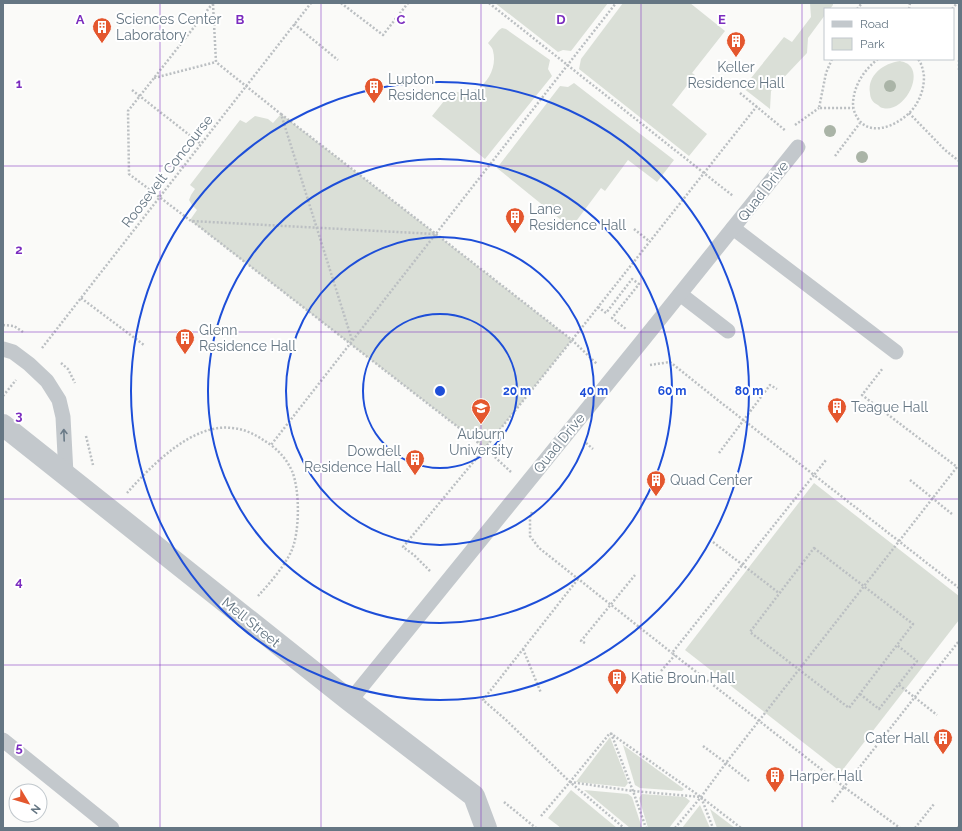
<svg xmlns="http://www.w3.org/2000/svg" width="962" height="831" font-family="Raleway,sans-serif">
	<rect width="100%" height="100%" fill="#fafaf8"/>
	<g fill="#dadfd7">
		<path d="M495,3H608L571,51L563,50L558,52Z"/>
		<path d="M623,3H690L725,31L692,73L695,75L672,105L707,134L689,156L579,69L581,59Z"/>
		<path d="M810,3H833V5L830,9H825V15L808,38L807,53L771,91L770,109L743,88L784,37L792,42L811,17Z"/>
		<path d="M502,28L506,29L550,60L548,69L552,76L485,159L432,116L452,91C460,93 468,93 476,89C489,83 497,65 493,51C493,48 490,46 488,43L499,30Z"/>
		<path d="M900,61C904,62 908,63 911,67C921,82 901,113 883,108C881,108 880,107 878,105C873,103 870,98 870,93C867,75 884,63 900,61Z"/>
		<path d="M574,83L674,160L657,182L628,160L605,191L601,188L571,228L497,168L560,86L568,87Z"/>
		<path d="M281,114L436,234L572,340L485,448L190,220L197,210L192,205L189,200L191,195L195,189L190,185L240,120L246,123L255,116L268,119L273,123Z"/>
		<path d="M814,483L959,596V620L841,772L685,650Z"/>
		<path d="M610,737L628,783L625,787L576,782Z"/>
		<path d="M623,745L684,789L682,791L640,788L635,785Z"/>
		<path d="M571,790L617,828H561L548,818Z"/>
		<path d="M584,790L628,794L632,797L642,828H630Z"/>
		<path d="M642,794L685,797L690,801L669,828H648L639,798Z"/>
		<path d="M700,805L710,828H682Z"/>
		<path d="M710,809L735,828H717Z"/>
	</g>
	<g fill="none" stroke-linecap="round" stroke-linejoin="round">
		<g stroke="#bbbfc2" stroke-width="2.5" stroke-dasharray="2 2" stroke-linecap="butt">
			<path d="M213,3L128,111L129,174L191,221L435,234"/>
			<path d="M341,3L383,35L408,3"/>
			<path d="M489,3L733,196"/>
			<path d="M213,4L216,62L281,114L352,340"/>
			<path d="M857,9L862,3"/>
			<path d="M909,9L910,3"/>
			<path d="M952,9L957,3"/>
			<path d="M294,24L338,60"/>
			<path d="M832,59L826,73L819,108H853"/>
			<path d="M878,59C864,70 854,85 853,103C853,109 855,115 859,120C874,140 908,120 917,103C922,94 924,86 924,76C923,70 922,64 918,59"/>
			<path d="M959,60V70"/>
			<path d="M154,78L216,62"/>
			<path d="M132,90L201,144"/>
			<path d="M740,93L786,131"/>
			<path d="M909,113L945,150L959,161"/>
			<path d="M281,114L436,234L572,340L597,364"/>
			<path d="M795,125L819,108"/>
			<path d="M835,156L860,123"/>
			<path d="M192,221L485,448L511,472"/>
			<path d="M634,229L649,241"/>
			<path d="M81,298L144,345"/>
			<path d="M598,307L606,313L632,279L639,284L612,318L626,329"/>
			<path d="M3,325L14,326L23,332"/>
			<path d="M42,348L311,3"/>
			<path d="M61,363L68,369L75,383"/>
			<path d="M650,365L670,362L719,401L814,475L826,460"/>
			<path d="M3,396L16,380"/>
			<path d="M86,436L93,465"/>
			<path d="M586,443L593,449"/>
			<path d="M719,453L770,385L777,389"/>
			<path d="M910,480L952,514"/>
			<path d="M127,493C151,466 192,423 232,428C247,429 259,437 271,445"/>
			<path d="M532,512L530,517V536L539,548L672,653"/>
			<path d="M713,542L779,593"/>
			<path d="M814,548L913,624L849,708L750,632Z"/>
			<path d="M430,571L414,555L403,547L485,448L572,340L757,106"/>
			<path d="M578,579L483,700L506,720L570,782L624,828"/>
			<path d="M959,588L814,475L672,653L844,787L959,641"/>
			<path d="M258,596C270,583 283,568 291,552C300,533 300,490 292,471C287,460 280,452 271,445L616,3"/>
			<path d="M585,643L581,641L635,575"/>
			<path d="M523,649L541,693"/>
			<path d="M661,671L675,655"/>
			<path d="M899,685L937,715"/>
			<path d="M860,694L879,709L917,661L897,645"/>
			<path d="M611,733L633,791L646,828"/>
			<path d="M703,746L726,763L749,781"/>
			<path d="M570,782L633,791L701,797L741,828"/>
			<path d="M504,802L536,828"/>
			<path d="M832,802L844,787L900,828"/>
			<path d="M541,816L570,782L610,733L701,797L713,828"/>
			<path d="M675,828L701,797L726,763L957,467L862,395L883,368"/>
			<path d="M915,828L934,804"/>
			<path d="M958,828L959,826"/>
		</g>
		<g stroke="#c3c8cc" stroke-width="15">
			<path d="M733,228L896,352"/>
			<path d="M680,294L728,331"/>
			<path d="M3,349L13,352L29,364L47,381L59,400L63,417L66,474"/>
			<path d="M350,701L643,340L798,147"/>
			<path d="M3,740L112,828"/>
		</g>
		<path stroke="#c3c8cc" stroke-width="22" d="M3,425L350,701L474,796L486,828"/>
	</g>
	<g fill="#aab4a7">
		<circle cx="890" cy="86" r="6"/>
		<circle cx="830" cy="131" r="6"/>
		<circle cx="862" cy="157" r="6"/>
	</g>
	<defs><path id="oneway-shaft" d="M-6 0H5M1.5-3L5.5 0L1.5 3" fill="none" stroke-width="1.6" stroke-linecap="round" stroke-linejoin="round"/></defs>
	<use stroke="#6a7a87" href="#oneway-shaft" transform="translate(64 435) rotate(-92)"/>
	<path fill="none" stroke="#7b2cbf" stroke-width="1" stroke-opacity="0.55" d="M160,3V828M321,3V828M481,3V828M641,3V828M802,3V828M3,166H959M3,332H959M3,499H959M3,665H959"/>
	<g fill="none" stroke="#1d4ed8" stroke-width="2">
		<circle cx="440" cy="391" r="77"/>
		<circle cx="440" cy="391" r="154"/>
		<circle cx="440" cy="391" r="232"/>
		<circle cx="440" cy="391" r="309"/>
	</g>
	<defs>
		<g id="building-pin" transform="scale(1)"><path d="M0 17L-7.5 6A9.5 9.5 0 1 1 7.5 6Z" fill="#e4572e" stroke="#fff"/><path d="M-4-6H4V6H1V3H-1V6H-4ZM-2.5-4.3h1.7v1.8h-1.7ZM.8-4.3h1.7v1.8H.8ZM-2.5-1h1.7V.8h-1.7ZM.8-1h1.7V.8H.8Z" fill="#fff"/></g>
		<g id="university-pin" transform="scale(1)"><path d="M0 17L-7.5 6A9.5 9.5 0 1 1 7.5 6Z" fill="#e4572e" stroke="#fff"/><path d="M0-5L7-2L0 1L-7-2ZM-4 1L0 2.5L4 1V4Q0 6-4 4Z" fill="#fff"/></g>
	</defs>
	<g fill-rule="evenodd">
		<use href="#building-pin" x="102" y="27"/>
		<use href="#building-pin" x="736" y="41"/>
		<use href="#building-pin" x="374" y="87"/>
		<use href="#building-pin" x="515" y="217"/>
		<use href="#building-pin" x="185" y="338"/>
		<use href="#building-pin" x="837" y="407"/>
		<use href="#university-pin" x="481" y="408"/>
		<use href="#building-pin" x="415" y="459"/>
		<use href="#building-pin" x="656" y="480"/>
		<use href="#building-pin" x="617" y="678"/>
		<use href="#building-pin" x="943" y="738"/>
		<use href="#building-pin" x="775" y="776"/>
	</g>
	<g text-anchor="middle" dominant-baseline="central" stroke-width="4" stroke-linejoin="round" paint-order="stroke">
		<g font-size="14" fill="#657683" stroke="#fff" text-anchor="start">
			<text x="116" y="19">Sciences Center<tspan x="116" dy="16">Laboratory</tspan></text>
			<text x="736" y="67" text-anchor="middle">Keller<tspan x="736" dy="16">Residence Hall</tspan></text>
			<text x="388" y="79">Lupton<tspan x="388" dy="16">Residence Hall</tspan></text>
			<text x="529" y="209">Lane<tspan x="529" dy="16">Residence Hall</tspan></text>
			<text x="199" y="330">Glenn<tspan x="199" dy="16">Residence Hall</tspan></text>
			<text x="851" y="407">Teague Hall</text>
			<text x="481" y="434" text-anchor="middle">Auburn<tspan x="481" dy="16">University</tspan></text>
			<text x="401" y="451" text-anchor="end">Dowdell<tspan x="401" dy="16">Residence Hall</tspan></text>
			<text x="670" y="480">Quad Center</text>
			<text x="631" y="678">Katie Broun Hall</text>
			<text x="929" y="738" text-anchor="end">Cater Hall</text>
			<text x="789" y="776">Harper Hall</text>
		</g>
		<g font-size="14" fill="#657683" stroke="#fff">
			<text transform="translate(167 171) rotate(-52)">Roosevelt Concourse</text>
			<text transform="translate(763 191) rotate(-52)">Quad Drive</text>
			<text transform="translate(559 443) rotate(-51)">Quad Drive</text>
			<text transform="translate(251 622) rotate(39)">Mell Street</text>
		</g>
	</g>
	<g font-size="13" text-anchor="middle" font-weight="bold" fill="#7b2cbf" stroke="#fff" stroke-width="4" stroke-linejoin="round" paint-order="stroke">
		<text x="80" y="24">A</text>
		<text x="240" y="24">B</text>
		<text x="401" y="24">C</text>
		<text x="561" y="24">D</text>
		<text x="722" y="24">E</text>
		<text x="19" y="88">1</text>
		<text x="19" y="254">2</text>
		<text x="19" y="420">3</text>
		<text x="19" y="586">4</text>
		<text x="19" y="752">5</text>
	</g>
	<circle cx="440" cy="391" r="6" fill="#1d4ed8" stroke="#fff" stroke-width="2"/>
	<g font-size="12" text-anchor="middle" font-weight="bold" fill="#1d4ed8" stroke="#fff" stroke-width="4" stroke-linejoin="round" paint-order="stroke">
		<text x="517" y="395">20 m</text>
		<text x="594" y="395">40 m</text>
		<text x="672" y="395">60 m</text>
		<text x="749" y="395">80 m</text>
	</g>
	<rect width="962" height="831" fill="none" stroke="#657683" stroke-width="8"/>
	<rect x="824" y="8" width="130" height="52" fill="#ffffff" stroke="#c1c8cd"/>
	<rect x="832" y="21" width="20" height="6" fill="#c3c8cc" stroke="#c1c8cd"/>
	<text x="860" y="28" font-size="12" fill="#657683">Road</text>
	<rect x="832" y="38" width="20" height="12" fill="#dadfd7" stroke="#c1c8cd"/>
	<text x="860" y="48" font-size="12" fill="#657683">Park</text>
	<g transform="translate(28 803) rotate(128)"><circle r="19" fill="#ffffff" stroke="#c1c8cd"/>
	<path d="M0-3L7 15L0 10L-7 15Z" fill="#e4572e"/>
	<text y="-6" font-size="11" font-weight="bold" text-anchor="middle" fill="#657683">N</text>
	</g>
</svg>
